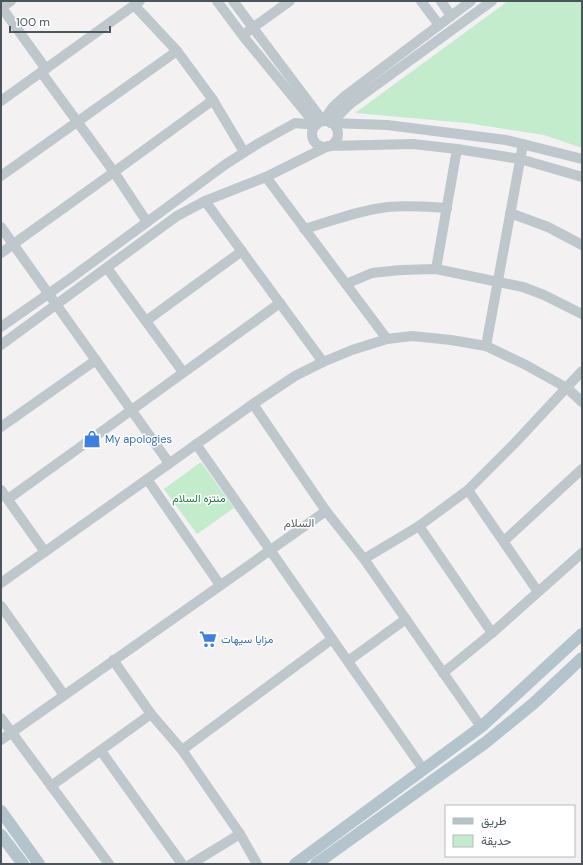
<svg xmlns="http://www.w3.org/2000/svg" width="583" height="865" font-family="'DM Sans',Vazirmatn,sans-serif">
	<rect width="100%" height="100%" fill="#f3f1f1"/>
	<g fill="#c3eccd">
		<path d="M508,1H582V148L544,135L466,123L355,113Z"/>
		<path d="M201,462L234,508L197,534L164,489Z"/>
	</g>
	<g fill="none" stroke-linecap="round" stroke-linejoin="round">
		<g stroke="#bdc7cc" stroke-width="10">
			<path d="M217,1L243,36L316,125"/>
			<path d="M233,1L323,121L333,107L345,96L471,1"/>
			<path d="M421,1L439,25"/>
			<path d="M441,1L451,16"/>
			<path d="M134,5L177,51L213,100L244,152"/>
			<path d="M1,8L11,1"/>
			<path d="M2,8L46,69"/>
			<path d="M247,32L290,1"/>
			<path d="M41,72L114,172L147,222"/>
			<path d="M1,101L140,1"/>
			<circle cx="325" cy="134" r="13"/>
			<path d="M331,123L387,125L506,140L582,159"/>
			<path d="M331,123L350,104L492,1"/>
			<path d="M1,176L177,51"/>
			<path d="M266,177L387,339"/>
			<path d="M205,201L323,362"/>
			<path d="M510,213L548,227L582,245"/>
			<path d="M1,227L169,463"/>
			<path d="M304,229C332,221 360,210 388,207C408,205 428,207 447,208"/>
			<path d="M1,253L114,172L213,100"/>
			<path d="M107,268L183,372"/>
			<path d="M436,269L457,149"/>
			<path d="M346,284L372,273L401,270L436,269L523,287L544,295L582,314"/>
			<path d="M146,321L242,251"/>
			<path d="M1,327L71,278L226,164L259,143L295,123L316,125"/>
			<path d="M1,345L177,216L205,201L266,177L328,146L413,144L457,149L520,159L582,177"/>
			<path d="M486,346L523,144"/>
			<path d="M253,404L326,511L364,559L481,727"/>
			<path d="M1,427L96,360"/>
			<path d="M196,444L423,769"/>
			<path d="M147,479L220,585"/>
			<path d="M1,490L45,552"/>
			<path d="M468,490L538,592"/>
			<path d="M8,499L280,303"/>
			<path d="M419,526L492,633L582,553"/>
			<path d="M504,541L582,469"/>
			<path d="M364,559L419,526L468,490L514,444L582,371"/>
			<path d="M1,583L253,404L295,376L323,362L352,350L387,339L412,336L451,340L486,346L526,365L567,388L582,402"/>
			<path d="M1,606L64,695"/>
			<path d="M113,660L151,714L182,750L240,834L257,864"/>
			<path d="M348,661L406,619"/>
			<path d="M443,673L492,633"/>
			<path d="M1,718L109,864"/>
			<path d="M1,740L326,511"/>
			<path d="M182,750L332,639"/>
			<path d="M101,751L182,864"/>
			<path d="M51,786L151,714"/>
			<path d="M191,864L240,834"/>
		</g>
		<g stroke="#b3c4cd" stroke-width="12">
			<path d="M1,811L39,864"/>
			<path d="M1,835L23,864"/>
			<path d="M295,864L481,727L582,634"/>
			<path d="M316,864L485,743L534,703L582,658"/>
		</g>
	</g>
	<defs>
		<g id="shop-bare" transform="scale(1.38)"><path d="M-5-2.5h2.3a2.7 3.5 0 0 1 5.4 0H5L5.5 6h-11ZM-1.5-2.5h3a1.5 2.3 0 0 0-3 0Z" fill="#3f7fe0" stroke="#fff" stroke-width="2.5" paint-order="stroke"/></g>
		<g id="supermarket-bare" transform="scale(1.38)"><path d="M-6-5.5h2.5l.6 2H6L4.5 2H-2.5L-4.4-4H-6ZM-1.5 3.2a1.3 1.3 0 1 0 .1 0ZM3 3.2a1.3 1.3 0 1 0 .1 0Z" fill="#3f7fe0" stroke="#fff" stroke-width="2.5" paint-order="stroke"/></g>
	</defs>
	<g fill-rule="evenodd">
		<use href="#shop-bare" x="92" y="439"/>
		<use href="#supermarket-bare" x="208" y="639"/>
	</g>
	<g text-anchor="middle" dominant-baseline="central" stroke-width="3" stroke-linejoin="round" paint-order="stroke">
		<g font-size="11" fill="#366cbe" stroke="#fff" text-anchor="start">
			<text x="105" y="439">My apologies</text>
			<text x="221" y="639">مزايا سيهات</text>
		</g>
		<g font-size="11" fill="#1f793e" stroke="#fff">
			<text x="199" y="498">منتزه السلام</text>
		</g>
		<g font-size="12" fill="#5d6265" stroke="#fff">
			<text x="299" y="523">السلام</text>
		</g>
	</g>
	<rect width="583" height="865" fill="none" stroke="#4a565c" stroke-width="4"/>
	<rect x="445" y="805" width="130" height="52" fill="#ffffff" stroke="#b7bbbe"/>
	<rect x="453" y="818" width="20" height="6" fill="#b3c4cd" stroke="#b7bbbe"/>
	<text x="481" y="825" font-size="12" fill="#4a565c">طريق</text>
	<rect x="453" y="835" width="20" height="12" fill="#c3eccd" stroke="#b7bbbe"/>
	<text x="481" y="845" font-size="12" fill="#4a565c">حديقة</text>
	<path d="M10 26v6h100v-6" fill="none" stroke="#4a565c" stroke-width="2"/>
	<text x="16" y="26" font-size="12" fill="#4a565c" stroke="#ffffff" stroke-width="3" paint-order="stroke">100 m</text>
</svg>
